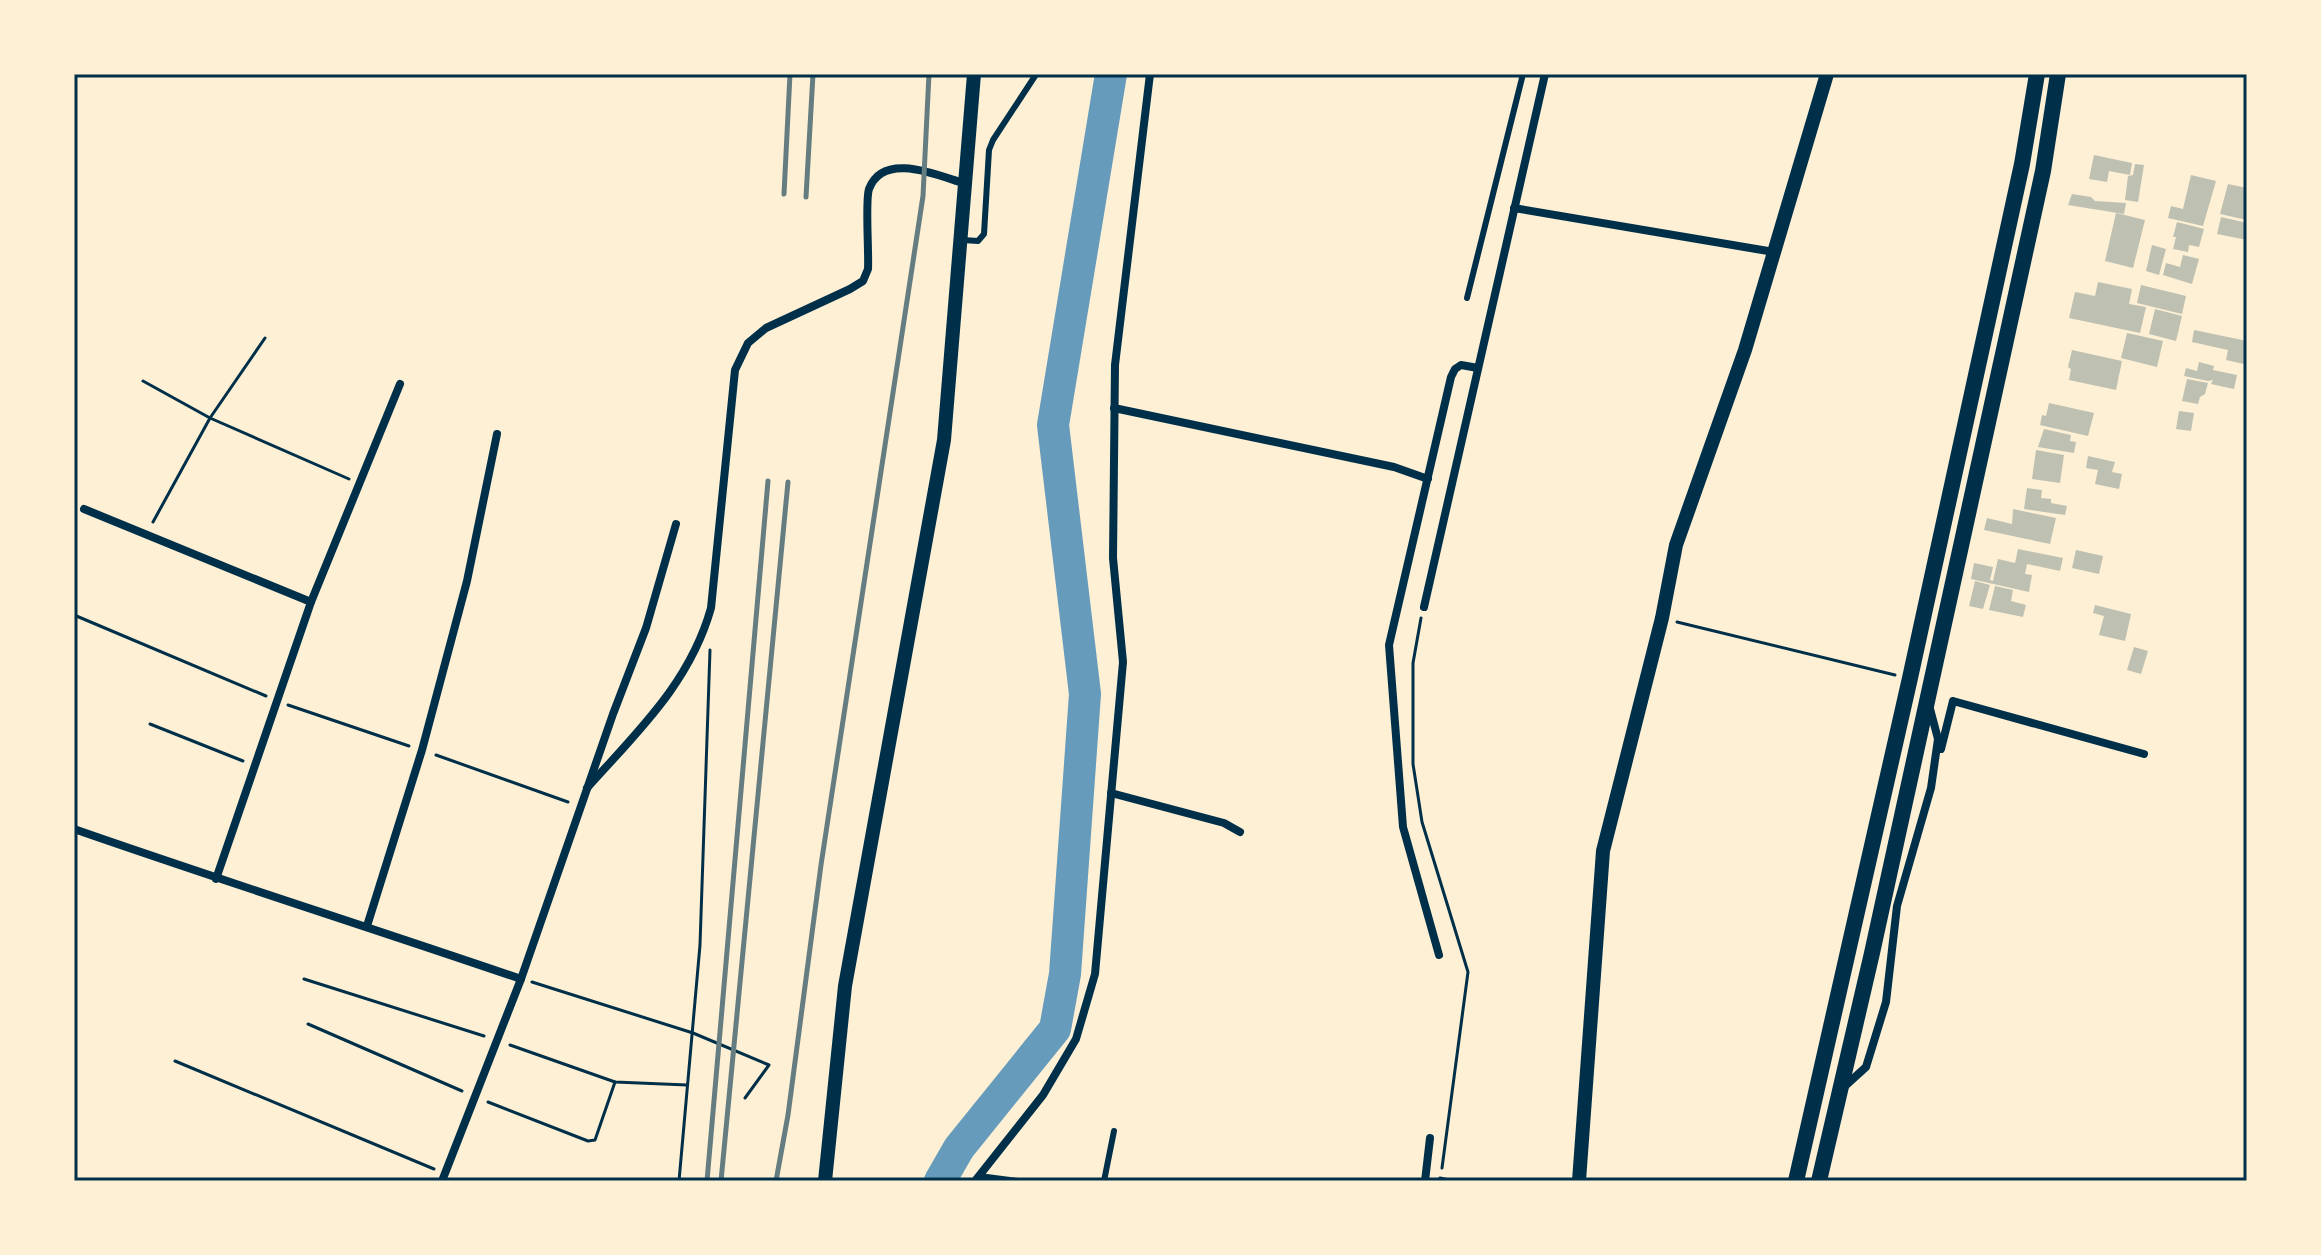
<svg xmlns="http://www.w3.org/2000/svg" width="2321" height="1255" font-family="Overpass,sans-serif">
	<rect width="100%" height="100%" fill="#fdf0d5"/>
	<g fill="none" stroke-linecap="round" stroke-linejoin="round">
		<path stroke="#669bbc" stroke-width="32" d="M940,1181L959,1148L1055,1029L1065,974L1085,694L1053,425L1111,74"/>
	</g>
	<g fill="#bec0b2">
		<path d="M2094,155L2132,163L2130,175L2109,171L2107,182L2089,179Z"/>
		<path d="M2135,164L2144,165L2138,202L2125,200L2128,176L2133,175Z"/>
		<path d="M2191,175L2216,181L2203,226L2168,218L2171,206L2183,209Z"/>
		<path d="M2228,184L2247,188V220L2220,214Z"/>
		<path d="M2072,194L2091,197L2095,201L2126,203L2124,214L2068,205Z"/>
		<path d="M2116,213L2145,220L2133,268L2105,261Z"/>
		<path d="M2221,217L2247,223V240L2217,234Z"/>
		<path d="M2177,222L2204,229L2199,247L2189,245L2188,252L2173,249L2176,237H2173Z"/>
		<path d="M2152,245L2166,249L2159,275L2146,271Z"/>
		<path d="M2183,255L2199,259L2192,284L2163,275L2166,263L2180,267Z"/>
		<path d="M2098,282L2132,289L2129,304L2146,307L2140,333L2069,318L2075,292L2095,296Z"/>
		<path d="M2141,285L2186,296L2182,314L2137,303Z"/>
		<path d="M2155,309L2182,316L2176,341L2149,334Z"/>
		<path d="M2194,330L2247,341L2244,364L2226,360L2228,350L2192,342Z"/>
		<path d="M2127,333L2163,341L2157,367L2121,358Z"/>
		<path d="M2072,350L2122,361L2116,390L2069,380L2071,369L2068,367Z"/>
		<path d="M2199,362L2214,366L2213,370L2237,375L2234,389L2211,384L2213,380L2208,381L2184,376L2186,368L2197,371Z"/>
		<path d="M2187,379L2208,383L2205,394L2200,397L2198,404L2182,401Z"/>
		<path d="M2049,403L2094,413L2088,436L2040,425L2042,415L2046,416Z"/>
		<path d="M2179,411L2194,413L2191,431L2176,429Z"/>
		<path d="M2044,429L2071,435L2070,441L2076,442L2074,453L2038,447Z"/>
		<path d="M2036,450L2064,455L2060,483L2032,479Z"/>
		<path d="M2088,456L2115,462L2112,472L2122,474L2119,489L2095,484L2098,470L2086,468Z"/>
		<path d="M2027,488L2042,490L2041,498L2051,499V503L2067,506L2065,515L2024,509Z"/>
		<path d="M2013,509L2056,518L2050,544L1984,530L1987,518L2012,524Z"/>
		<path d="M2018,549L2063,558L2060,571L2027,564L2025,574L2032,575L2029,592L1971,579L1974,563L1993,567L1990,580L1993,581L1998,559L2015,563Z"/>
		<path d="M2076,550L2103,556L2099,574L2072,568Z"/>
		<path d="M1975,581L1990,585L1983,609L1969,606Z"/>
		<path d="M1995,586L2013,590L2011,601L2026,605L2023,617L1989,610Z"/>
		<path d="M2095,605L2131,614L2125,641L2099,635L2104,616L2093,613Z"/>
		<path d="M2134,647L2148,651L2141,674L2127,670Z"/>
	</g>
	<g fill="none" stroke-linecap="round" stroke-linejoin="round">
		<g stroke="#003049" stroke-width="3">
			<path d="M143,381L210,418L349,479"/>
			<path d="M153,522L210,418L265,338"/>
			<path d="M74,615L266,696"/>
			<path d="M1421,618L1413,663V764L1422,822L1468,972L1442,1168"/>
			<path d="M1677,622L1895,675"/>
			<path d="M288,705L409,746"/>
			<path d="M150,724L243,761"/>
			<path d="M436,755L568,802"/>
			<path d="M304,979L484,1036"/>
			<path d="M532,982L693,1033L769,1065L745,1098"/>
			<path d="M308,1024L462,1091"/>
			<path d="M510,1045L615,1082L687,1085"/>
			<path d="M175,1061L434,1169"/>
			<path d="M488,1102L588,1141L595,1140L615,1082"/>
			<path d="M1440,1178L1454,1181"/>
			<path d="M679,1181L700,945L710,650"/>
		</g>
		<g stroke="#003049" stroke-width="6">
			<path d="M963,240L978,241L984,234L989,150L993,140L1035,76"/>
			<path d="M1467,298L1523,74"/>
			<path d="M979,1176L1018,1181"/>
			<path d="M1104,1181L1114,1131"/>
		</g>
		<g stroke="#003049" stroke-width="8">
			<path d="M1514,208L1774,252"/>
			<path d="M1114,408L1394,467L1428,479"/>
			<path d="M84,509L311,602"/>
			<path d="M1424,607L1545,74"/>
			<path d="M1941,749L1953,701L2144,754"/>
			<path d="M587,788C637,732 690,683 711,608L735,370L748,343L766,328L850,289L863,281L868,269C869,251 865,201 869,189C883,151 937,175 963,183"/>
			<path d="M1111,793L1224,823L1240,832"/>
			<path d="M74,829C223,881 372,928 521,979"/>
			<path d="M216,879L311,602L400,384"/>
			<path d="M367,926L422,750L467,581L497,434"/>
			<path d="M1439,955L1403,827L1389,645L1451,377L1455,369L1461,365L1478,368"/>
			<path d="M1844,1087L1866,1067L1886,1002L1897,906L1931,788L1938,739L1929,705"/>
			<path d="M442,1181L521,979L613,714L646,628L676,524"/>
			<path d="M975,1181L1043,1095L1076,1039L1095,974L1123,662L1113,558L1115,365L1150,74"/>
			<path d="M1425,1181L1430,1138"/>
		</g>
		<g stroke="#003049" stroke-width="14">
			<path d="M825,1181L845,986L944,440L974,74"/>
			<path d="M1579,1181L1603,851L1662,618L1676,545L1745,350L1827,74"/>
		</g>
		<g stroke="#003049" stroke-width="16">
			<path d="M1796,1181L1910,678L2022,164L2037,74"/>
			<path d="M1819,1181L1872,953L2043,171L2058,74"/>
		</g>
		<g stroke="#657d81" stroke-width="5">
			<path d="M784,194L790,74"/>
			<path d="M806,197L813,74"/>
			<path d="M707,1181L768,481"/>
			<path d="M721,1181L788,482"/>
			<path d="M776,1181L788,1115L821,865L923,196L929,74"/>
		</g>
	</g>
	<rect width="2321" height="1255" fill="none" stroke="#fdf0d5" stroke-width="152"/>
	<rect x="76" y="76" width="2169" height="1103" fill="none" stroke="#003049" stroke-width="3"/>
</svg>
